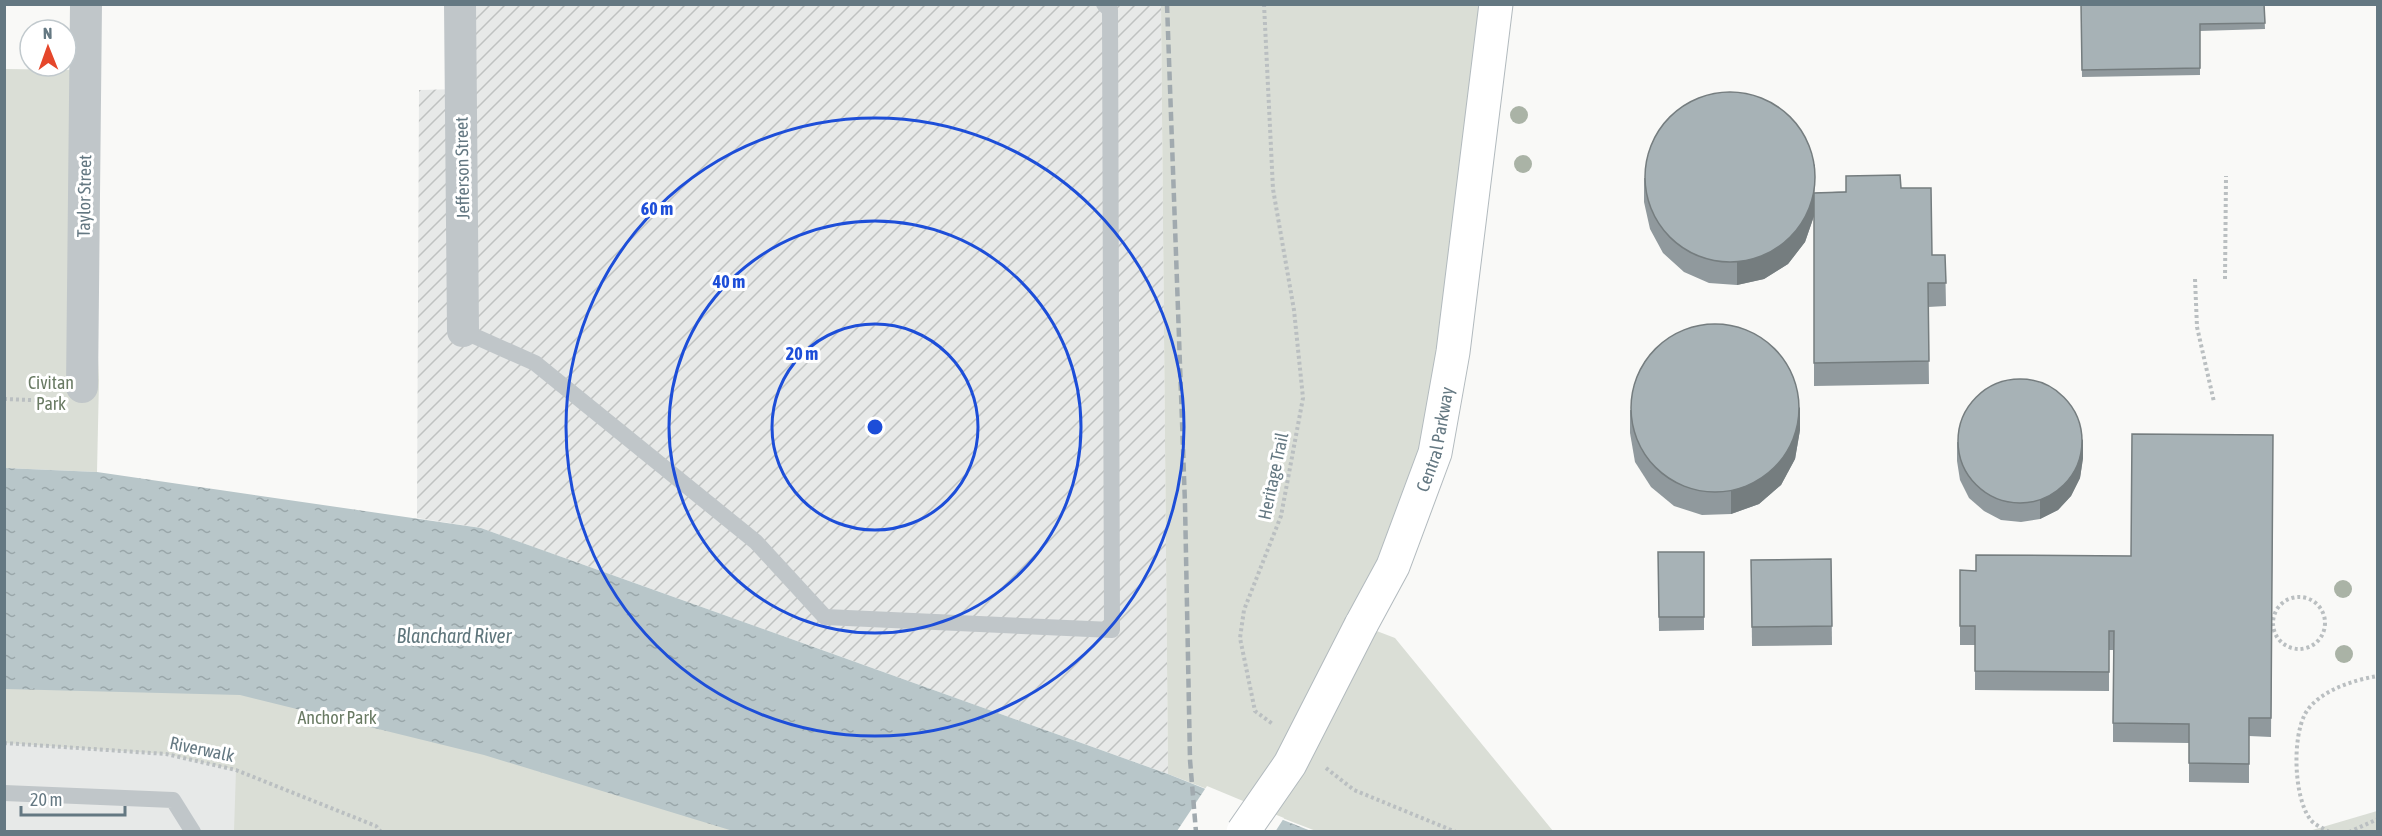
<svg xmlns="http://www.w3.org/2000/svg" width="2382" height="836" font-family="'Asap Condensed',sans-serif">
	<defs>
		<pattern id="industrial-furrows" width="10" height="10" patternUnits="userSpaceOnUse" patternTransform="scale(1.5)"><rect width="10" height="10" fill="#e7e9e8"/><path d="M-1 1l2-2M0 10L10 0M9 11l2-2" fill="none" stroke="#bfc2c1"/></pattern>
		<pattern id="water-ripples" width="26" height="14" patternUnits="userSpaceOnUse" patternTransform="scale(1.5)"><rect width="26" height="14" fill="#b8c6c9"/><path d="M2 4q2-2 4 0t4 0M15 11q2-2 4 0t4 0" fill="none" stroke="#99a6a9"/></pattern>
	</defs>
	<rect width="100%" height="100%" fill="#f9f9f7"/>
	<path fill="#e7e9e8" d="M4,698L733,831H5Z"/>
	<path fill="url(#industrial-furrows)" d="M461,5H1161L1168,774L481,528L417,518L419,90L461,89Z"/>
	<g fill="#daded6">
		<path d="M1161,5H1496L1453,352L1361,625L1395,638L1553,831H1316L1168,774Z"/>
		<path d="M5,69L85,70L99,380L97,472L5,468Z"/>
		<path d="M4,593L1011,831H234L236,770L166,754L5,743Z"/>
		<path d="M2377,811V831H2309Z"/>
	</g>
	<path fill="url(#water-ripples)" d="M5,468L97,472L481,528L1168,774L1311,831H733L484,755L240,695L5,689Z"/>
	<path fill="#f9f9f7" d="M1207,786L1284,818L1275,832L1177,831Z"/>
	<g fill="none" stroke-linecap="round" stroke-linejoin="round">
		<g stroke="#b2babe" stroke-width="35">
			<g id="secondary">
				<path id="s1" d="M1361,625L1393,566L1435,453L1453,352L1496,4"/>
			</g>
		</g>
		<g stroke="#babfc1" stroke-width="4" stroke-dasharray="3 3" stroke-linecap="butt">
			<path d="M1264,4L1273,189L1294,310L1303,398L1281,516L1244,610L1240,638L1255,711L1274,725"/>
			<path d="M2195,279L2197,327L2214,402"/>
			<path d="M2225,279L2226,176"/>
			<path d="M4,399L53,401"/>
			<circle cx="2299" cy="623" r="26"/>
			<path d="M4,743L166,754L236,770L376,826L381,832"/>
			<path d="M1326,768L1354,790L1456,832"/>
			<path d="M2329,832C2323,828 2314,825 2310,819C2294,797 2292,739 2305,714C2318,691 2353,680 2378,676"/>
			<path d="M2349,832L2378,819"/>
		</g>
		<g stroke="#c0c6c9" stroke-width="16">
			<path d="M463,331L535,363L756,542L825,617L1112,630L1110,10L1104,4"/>
			<path d="M4,793L173,800L193,832"/>
		</g>
		<g stroke="#c0c6c9" stroke-width="32">
			<path d="M460,4L463,331"/>
			<path d="M82,387L86,4"/>
		</g>
		<use href="#secondary" stroke="#fff" stroke-width="33"/>
		<path stroke="#a1aaaf" stroke-width="4.5" stroke-dasharray="9 4.5" stroke-linecap="butt" d="M1167,4L1185,504L1190,760L1196,832"/>
		<g stroke="#b2babe" stroke-width="35" stroke-linecap="butt">
			<path id="secondary-bridge" d="M1243,832L1290,764L1361,625"/>
		</g>
		<use href="#secondary-bridge" stroke="#fff" stroke-width="33"/>
	</g>
	<g fill="#aab3a6">
		<circle cx="1519" cy="115" r="9"/>
		<circle cx="1523" cy="164" r="9"/>
		<circle cx="2343" cy="589" r="9"/>
		<circle cx="2344" cy="654" r="9"/>
	</g>
	<g fill="#90999d">
		<path d="M2081,4H2264L2265,29L2200,31V75L2082,77Z"/>
		<path d="M1644,178L1815,193L1901,188L1932,255H1945L1946,306L1928,307L1929,384L1814,386V216L1805,242L1788,264L1764,279L1737,285L1709,283L1684,272L1663,253L1650,229L1644,202Z"/>
		<path d="M1630,410L1800,430L1795,459L1781,485L1759,504L1731,514L1702,515L1674,506L1651,487L1635,462L1630,433Z"/>
		<path d="M2273,435L2271,737L2249,736V783L2189,782V743L2113,742V650H2109V691L1975,690V645H1960V626L1976,571L2131,556Z"/>
		<path d="M1957,442L2083,458L2080,478L2071,496L2058,510L2040,519L2021,522L2001,520L1984,511L1969,498L1960,480L1957,461Z"/>
		<path d="M1658,552H1704V630L1659,631Z"/>
		<path d="M1831,559L1832,645L1752,646L1751,560Z"/>
	</g>
	<g fill="#757d7f">
		<path d="M1815,164L1814,216L1805,242L1788,264L1764,279L1737,285V262Z"/>
		<path d="M1800,407V430L1795,459L1781,485L1759,504L1731,514V491Z"/>
		<path d="M2083,439V458L2080,478L2071,496L2058,510L2040,519V500Z"/>
	</g>
	<g fill="#a7b2b6" stroke="#757d7f" stroke-width="1.5">
		<path d="M2081,4H2264L2265,23L2200,24V68L2082,70Z"/>
		<circle cx="1730" cy="177" r="85"/>
		<path d="M1900,175L1901,188H1931L1932,255H1945L1946,283H1928L1929,361L1814,363V193L1846,192V176Z"/>
		<circle cx="1715" cy="408" r="84"/>
		<circle cx="2020" cy="441" r="62"/>
		<path d="M2132,434L2273,435L2271,718H2249V764L2189,763V724L2113,723L2114,631H2109V672L1975,671V626H1960V570L1976,571V555L2131,556Z"/>
		<path d="M1658,552H1704V617H1659Z"/>
		<path d="M1831,559L1832,626L1752,627L1751,560Z"/>
	</g>
	<g fill="none" stroke="#1d4ed8" stroke-width="3">
		<circle cx="875" cy="427" r="103"/>
		<circle cx="875" cy="427" r="206"/>
		<circle cx="875" cy="427" r="309"/>
	</g>
	<g text-anchor="middle" dominant-baseline="central" stroke-width="6" stroke-linejoin="round" paint-order="stroke">
		<g font-size="18" fill="#647882" stroke="#fff">
			<text transform="translate(462 168) rotate(-91)">Jefferson Street</text>
			<text transform="translate(84 196) rotate(-89)">Taylor Street</text>
			<text stroke="none"><textPath href="#s1" startOffset="201">Central Parkway</textPath></text>
			<text transform="translate(1273 476) rotate(-78)">Heritage Trail</text>
			<text transform="translate(202 749) rotate(12)">Riverwalk</text>
		</g>
		<g font-size="18" fill="#697a63" stroke="#fff">
			<text x="51" y="382">Civitan<tspan x="51" dy="21">Park</tspan></text>
			<text x="337" y="717">Anchor Park</text>
		</g>
		<g font-size="20" font-style="italic" fill="#5f767c" stroke="#fff">
			<text x="454" y="635">Blanchard River</text>
		</g>
	</g>
	<circle cx="875" cy="427" r="9" fill="#1d4ed8" stroke="#fff" stroke-width="3"/>
	<g font-size="18" text-anchor="middle" font-weight="bold" fill="#1d4ed8" stroke="#fff" stroke-width="6" stroke-linejoin="round" paint-order="stroke">
		<text x="657" y="215">60 m</text>
		<text x="729" y="288">40 m</text>
		<text x="802" y="360">20 m</text>
	</g>
	<rect width="2382" height="836" fill="none" stroke="#647882" stroke-width="12"/>
	<g transform="translate(48 48) rotate(359)"><circle r="28" fill="#ffffff" stroke="#c1c9cd" stroke-width="1.5"/>
	<path d="M0-4.5L10 22L0 15L-10 22Z" fill="#e5472b"/>
	<text y="-9" font-size="16" font-weight="bold" text-anchor="middle" fill="#647882">N</text>
	</g>
	<path d="M21 806v9h104v-9" fill="none" stroke="#647882" stroke-width="3"/>
	<text x="30" y="806" font-size="18" fill="#647882" stroke="#ffffff" stroke-width="4.5" paint-order="stroke">20 m</text>
</svg>
